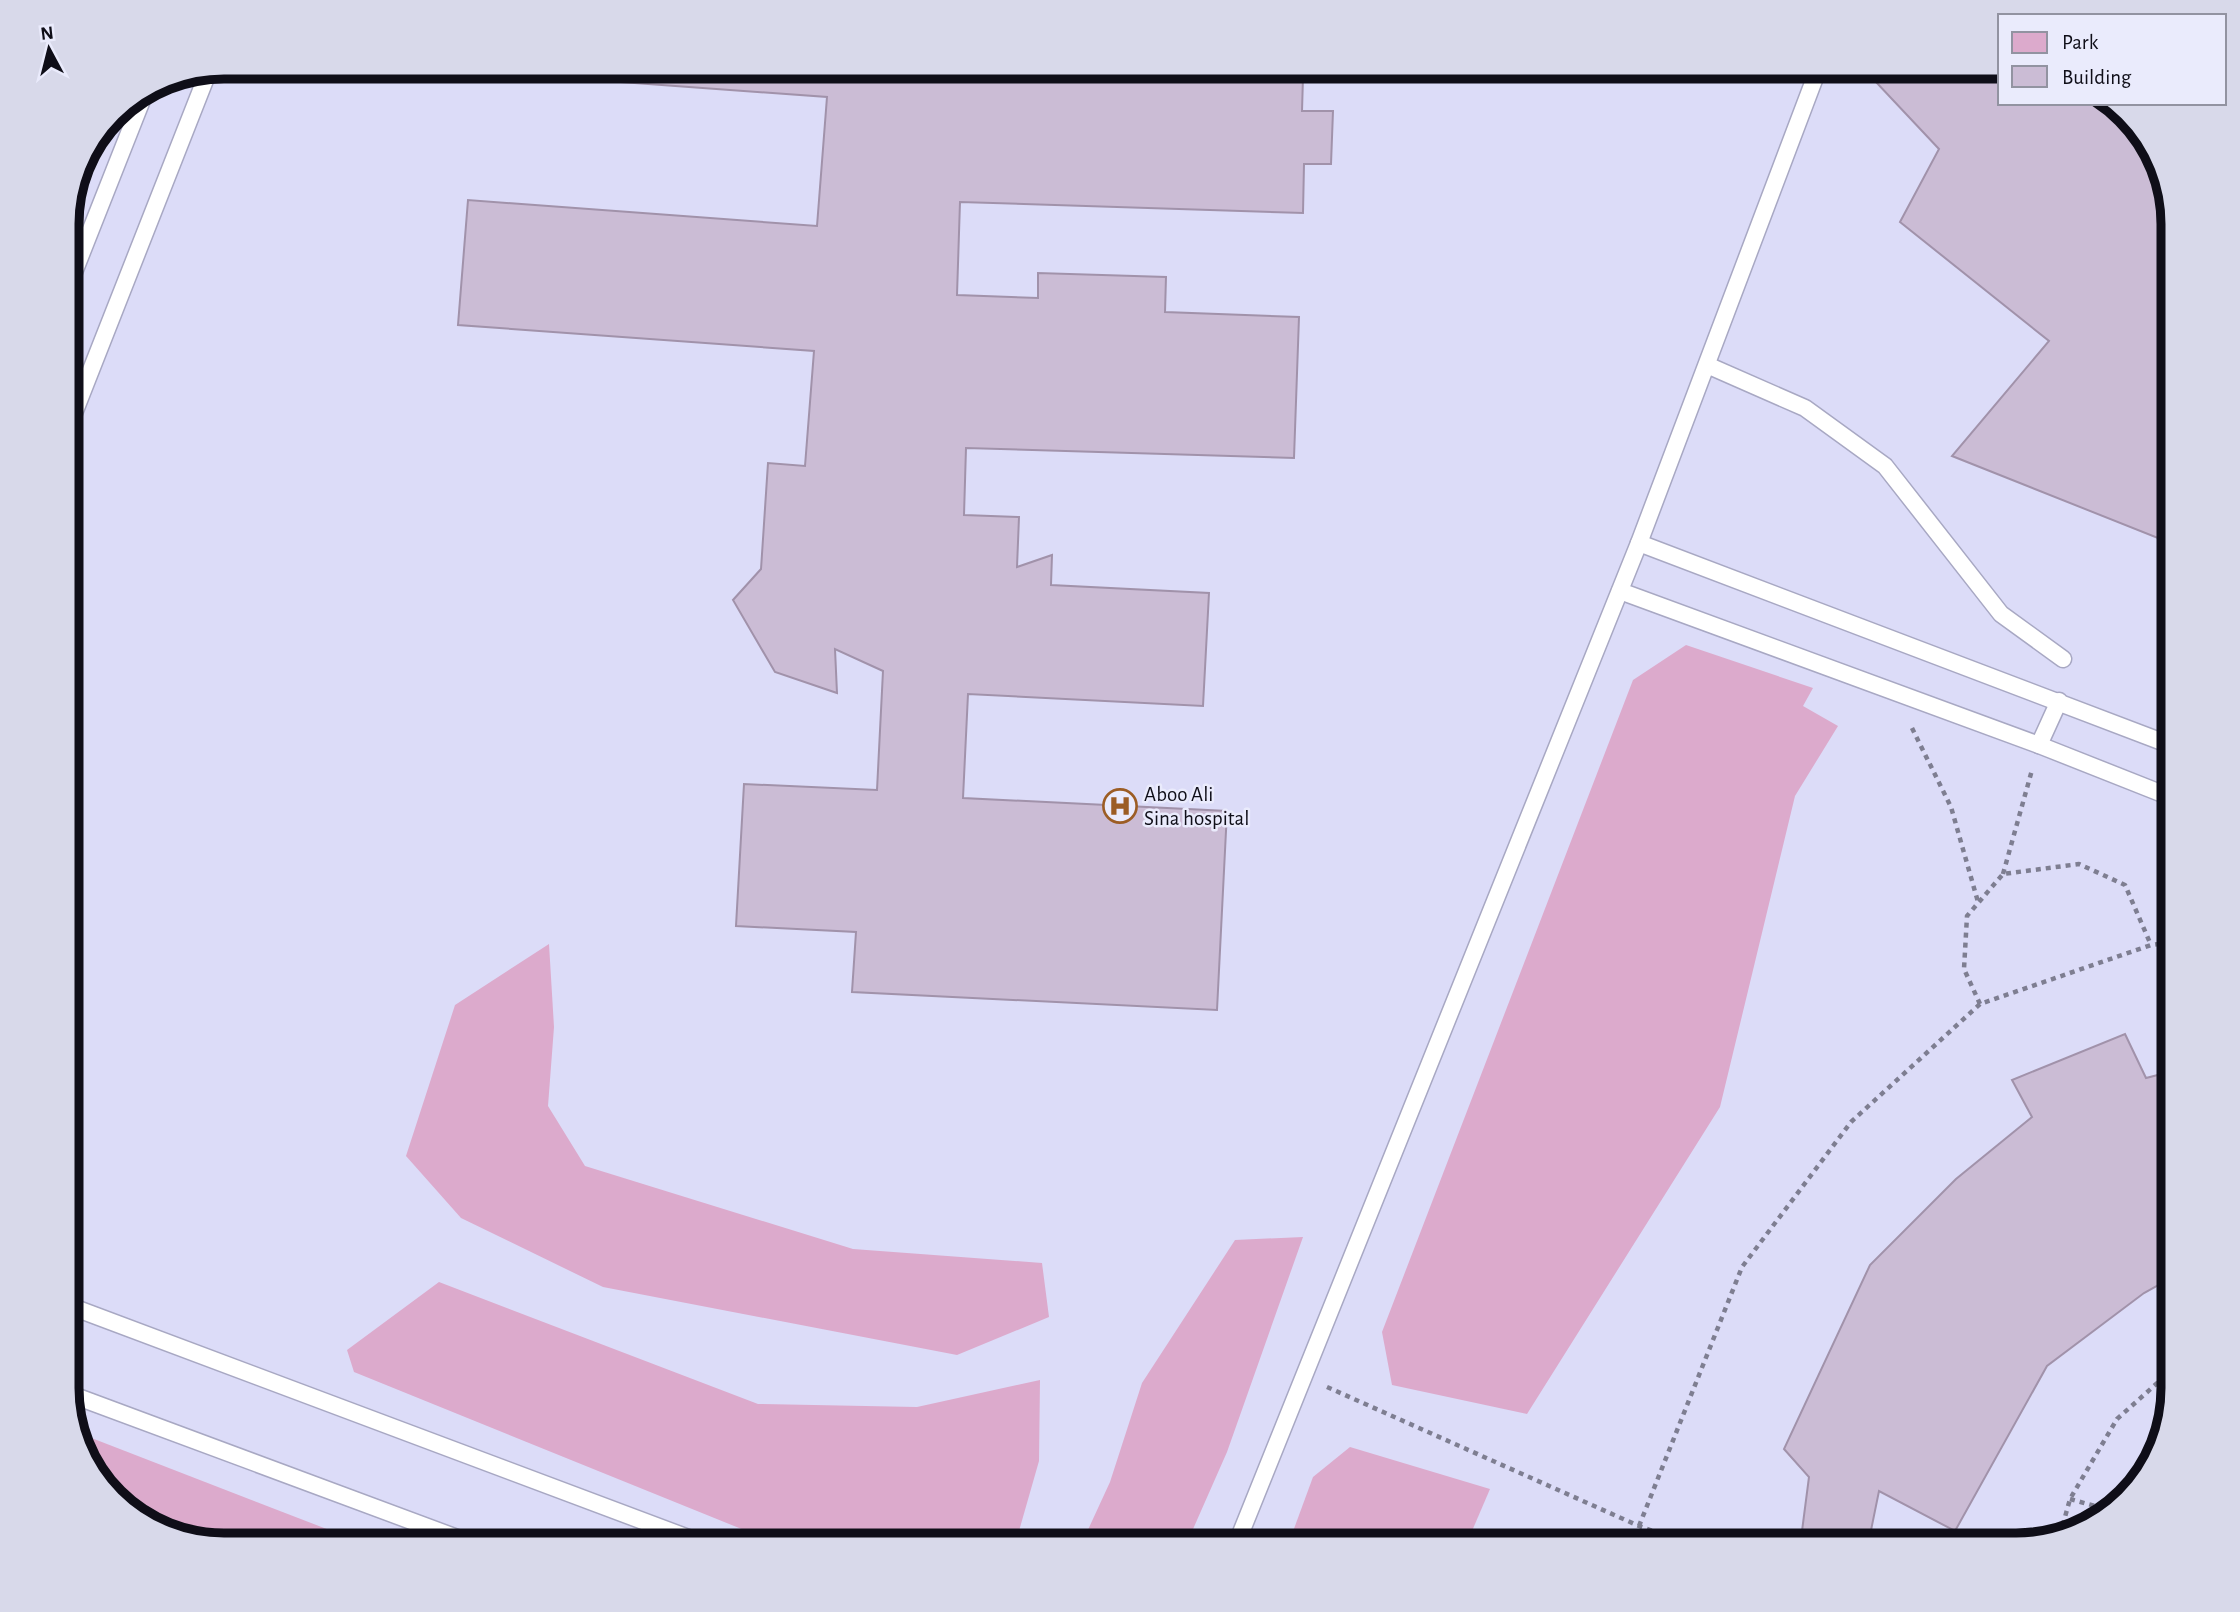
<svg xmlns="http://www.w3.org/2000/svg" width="2240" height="1612" font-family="'Alegreya Sans',sans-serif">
	<rect width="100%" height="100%" fill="#dcdcf8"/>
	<g fill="#dcaacc">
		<path d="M1686,645L1813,688L1803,706L1838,726L1795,796L1720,1107L1527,1414L1392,1385L1382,1332L1633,680Z"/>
		<path d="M549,944L554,1027L548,1106L585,1166L853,1249L1042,1263L1049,1317L957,1355L603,1287L461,1218L406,1156L455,1005Z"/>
		<path d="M1303,1237L1227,1452L1186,1545H1081L1110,1482L1142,1383L1235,1240Z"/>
		<path d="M439,1282L758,1404L917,1407L1040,1380L1039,1461L1015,1545H781L354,1372L347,1350Z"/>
		<path d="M2160,1428L2141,1483L2137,1487L2124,1482Z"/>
		<path d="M76,1432L368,1545H224L129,1513L83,1458Z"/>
		<path d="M1350,1447L1490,1489L1466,1545H1288L1313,1477Z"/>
	</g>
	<g fill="#cbbcd5" stroke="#a192aa" stroke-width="2">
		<path d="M456,67H1009L1303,77L1302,111H1333L1331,164H1304L1303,213L960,202L957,295L1038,298V273L1166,277L1165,312L1299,317L1294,458L966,448L964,515L1019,517L1017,567L1052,555L1051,585L1209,593L1203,706L968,694L963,798L1227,811L1217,1010L852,992L856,932L736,926L744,784L877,790L883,671L835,649L837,693L775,672L733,600L761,569L768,463L805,466L814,351L458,325L468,200L817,226L827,97L455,70Z"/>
		<path d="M1888,67H2000V103H2115L2157,154L2173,224V544L1952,456L2049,341L1900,222L1939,149L1875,81Z"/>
		<path d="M2125,1034L2146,1078L2173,1071V1277L2144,1293L2047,1366L1955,1531L1879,1491L1868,1545H1844L1802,1531L1809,1477L1784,1449L1870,1265L1956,1179L2032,1117L2012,1080Z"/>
	</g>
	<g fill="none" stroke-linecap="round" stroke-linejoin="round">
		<g stroke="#a8a8c3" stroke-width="19">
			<g id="service">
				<path d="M67,290L146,90"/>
				<path d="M1707,365L1805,408L1885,466L2001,614L2063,659"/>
				<path d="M67,431L209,70"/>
				<path d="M1639,543L2173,746"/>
				<path d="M1620,591L2039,745L2173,798"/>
				<path d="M2039,745L2059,701"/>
				<path d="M67,1305L707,1545"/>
				<path d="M67,1393L476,1545"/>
				<path d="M1236,1545L1639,543L1819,67"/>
			</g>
		</g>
		<g stroke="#7e7e91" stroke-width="4.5" stroke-dasharray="5 5" stroke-linecap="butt">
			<path d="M1912,728L1951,807L1978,902"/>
			<path d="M2003,874L2032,770"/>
			<path d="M1980,1004L1964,969L1967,916L2003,874L2079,864L2125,885L2151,945"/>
			<path d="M1327,1387L1639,1526L1692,1545"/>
			<path d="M2070,1499L2109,1510"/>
			<path d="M1639,1526L1742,1267L1851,1122L1980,1004L2151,945L2173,942"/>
			<path d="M2060,1535L2070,1499L2117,1419L2173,1369"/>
		</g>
		<use href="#service" stroke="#fff" stroke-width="16"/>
	</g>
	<defs>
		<g id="hospital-ring" transform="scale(1.75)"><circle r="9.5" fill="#eaebfc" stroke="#9c5d24" stroke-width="1.5"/><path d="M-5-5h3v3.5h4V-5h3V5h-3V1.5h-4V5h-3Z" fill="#9c5d24"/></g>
	</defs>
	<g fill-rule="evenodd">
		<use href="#hospital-ring" x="1120" y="806"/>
	</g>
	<g text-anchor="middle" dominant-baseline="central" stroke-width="5" stroke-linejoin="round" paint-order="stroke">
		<g font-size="21" fill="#0f0e18" stroke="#eaebfc" text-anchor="start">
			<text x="1144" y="794">Aboo Ali<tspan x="1144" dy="24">Sina hospital</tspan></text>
		</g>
	</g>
	<path d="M0 0H2240V1612H0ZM224 79H2016A145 145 0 0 1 2161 224V1388A145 145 0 0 1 2016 1533H224A145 145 0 0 1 79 1388V224A145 145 0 0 1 224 79Z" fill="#d8d9ea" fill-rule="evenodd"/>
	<path fill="none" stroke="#0f0e18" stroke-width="9" d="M224 79H2016A145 145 0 0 1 2161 224V1388A145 145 0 0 1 2016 1533H224A145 145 0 0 1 79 1388V224A145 145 0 0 1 224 79Z"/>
	<rect x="1998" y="14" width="228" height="91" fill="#eaebfc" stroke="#9293a1" stroke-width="2"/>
	<rect x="2012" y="32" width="35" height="21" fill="#dcaacc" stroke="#9293a1" stroke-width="2"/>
	<text x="2062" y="49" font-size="21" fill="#0f0e18">Park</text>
	<rect x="2012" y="66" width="35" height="21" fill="#cbbcd5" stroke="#9293a1" stroke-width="2"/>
	<text x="2062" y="84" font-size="21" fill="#0f0e18">Building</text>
	<g transform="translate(49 49) rotate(353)" stroke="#eaebfc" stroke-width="5" paint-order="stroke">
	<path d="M0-5L12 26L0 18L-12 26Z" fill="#0f0e18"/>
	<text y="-10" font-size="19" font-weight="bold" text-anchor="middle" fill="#0f0e18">N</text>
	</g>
</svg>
